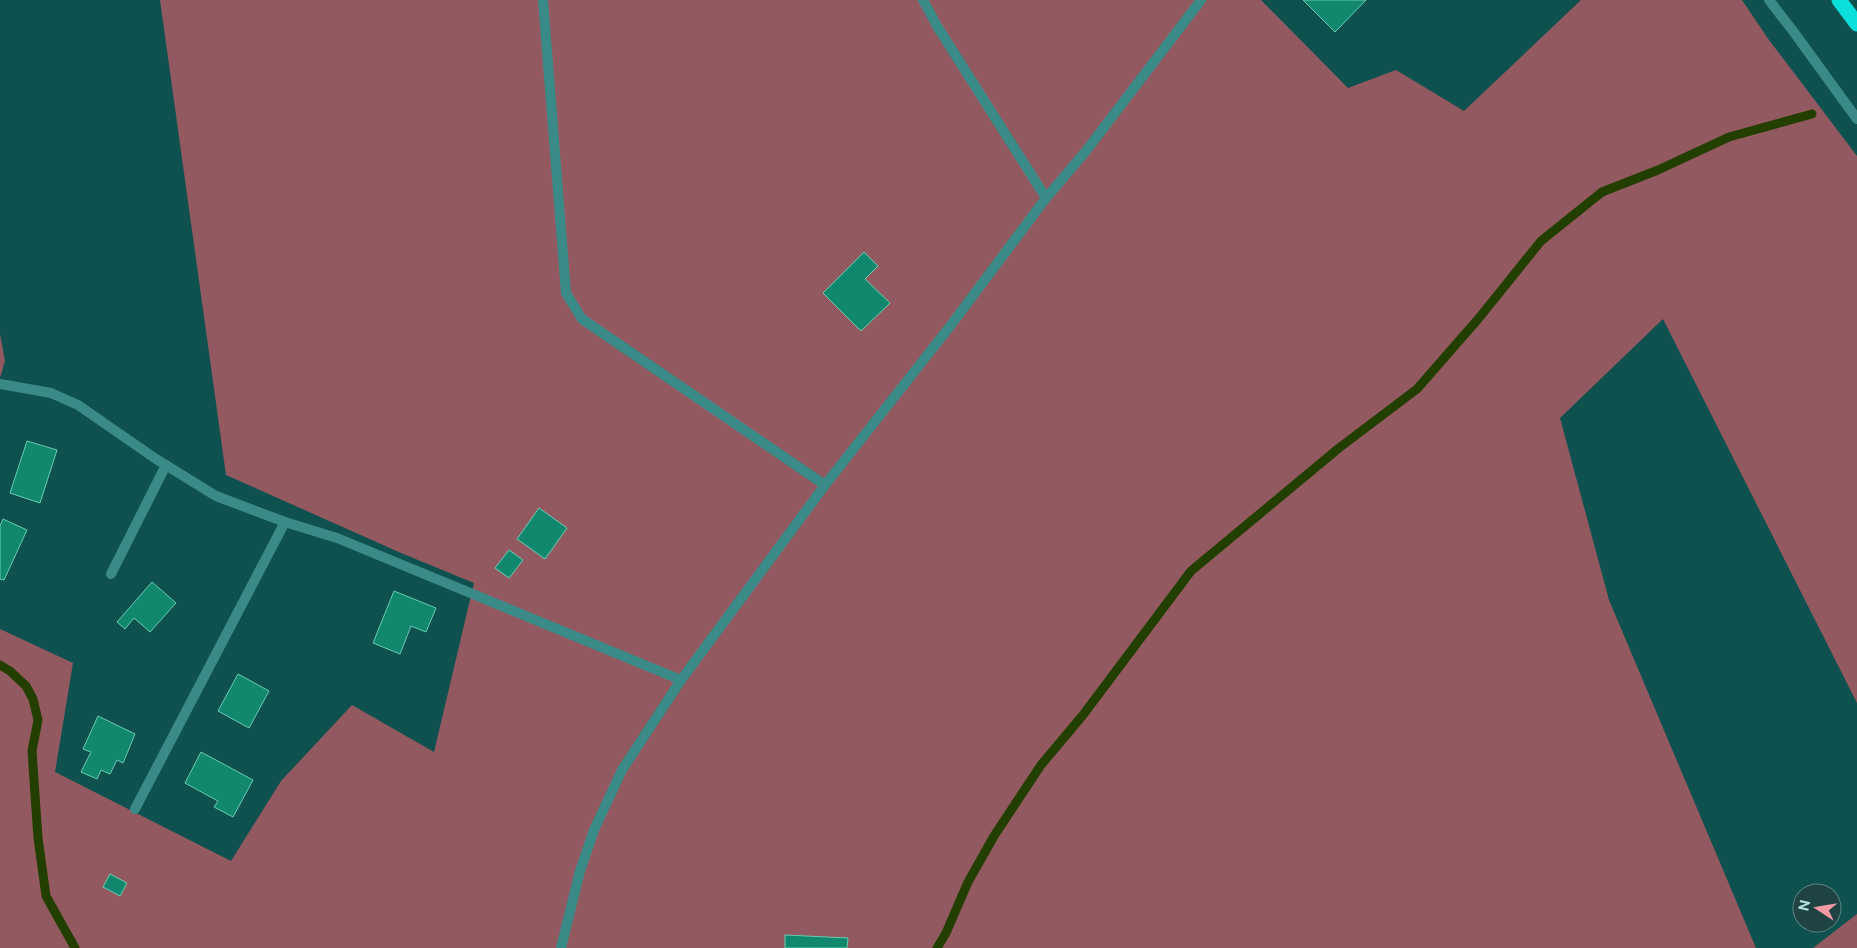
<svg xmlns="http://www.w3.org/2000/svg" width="1857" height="948" font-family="'Public Sans',sans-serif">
	<rect width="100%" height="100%" fill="#0f514f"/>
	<g fill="#935960">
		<path d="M160,0H1261L1348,88L1396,70L1464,111L1581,0H1742L1769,40L1857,156V703L1663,319L1560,418L1609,600L1756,948H0V629L73,663L55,772L231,861L281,781L352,705L434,752L474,583L401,553L226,475Z"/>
		<path d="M0,334L5,361L0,378Z"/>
		<path d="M1857,914V948H1813Z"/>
	</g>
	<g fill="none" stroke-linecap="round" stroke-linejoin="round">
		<g stroke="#233f00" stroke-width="9">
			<path d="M0,665L10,671L26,686L33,699L38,720L32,751L38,838L46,896L75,948"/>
			<path d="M937,948L946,933L968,882L994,836L1041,765L1083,715L1191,571L1339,448L1417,389L1479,318L1541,241L1602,192L1658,170L1729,137L1812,114"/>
		</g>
	</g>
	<g fill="#11876d" stroke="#69cdb0">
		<path d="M1303,0H1366L1335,32Z"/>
		<path d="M864,252L878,266L865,279L890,303L861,331L823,293Z"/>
		<path d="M27,441L57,450L40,503L10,493Z"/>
		<path d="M539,508L567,528L545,559L517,539Z"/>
		<path d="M3,519L27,530L4,580L0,579V526Z"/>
		<path d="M509,550L523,560L509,578L495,568Z"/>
		<path d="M152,582L176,603L150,632L134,618L125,629L117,622Z"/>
		<path d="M394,591L436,608L426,632L411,626L400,654L373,643Z"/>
		<path d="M238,674L269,691L249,728L218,711Z"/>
		<path d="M98,716L135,734L123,763L117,760L110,774L101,770L97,779L81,772L91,752L83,749Z"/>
		<path d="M201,752L253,780L233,817L214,807L218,801L185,783Z"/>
		<path d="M110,874L127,883L120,896L103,887Z"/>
		<path d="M785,935L848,938L847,948H785Z"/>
	</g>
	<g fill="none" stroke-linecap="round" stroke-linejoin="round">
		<g stroke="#3a8b88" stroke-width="10">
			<path d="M543,0L566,293L582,319L825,485"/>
			<path d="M923,0L937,26L1046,198"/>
			<path d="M1769,0L1793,31L1857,119"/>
			<path d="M0,384L51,393L78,405L156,459L216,496L285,522L337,538L681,680"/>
			<path d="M111,574L166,465"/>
			<path d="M135,809L285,522"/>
		</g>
		<path stroke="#3a8b88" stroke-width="10" d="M561,948L580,871L594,830L622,770L681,680L825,485L951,325L1046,198L1086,151L1201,0"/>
		<path stroke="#0ae0db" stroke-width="15" d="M1839,0L1857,24"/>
	</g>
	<g transform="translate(1817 908) rotate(282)"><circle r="24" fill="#1f4342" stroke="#598381"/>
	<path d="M0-4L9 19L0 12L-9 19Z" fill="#f49aa5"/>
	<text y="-8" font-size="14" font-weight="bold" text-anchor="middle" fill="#b0e3e0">N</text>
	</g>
</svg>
